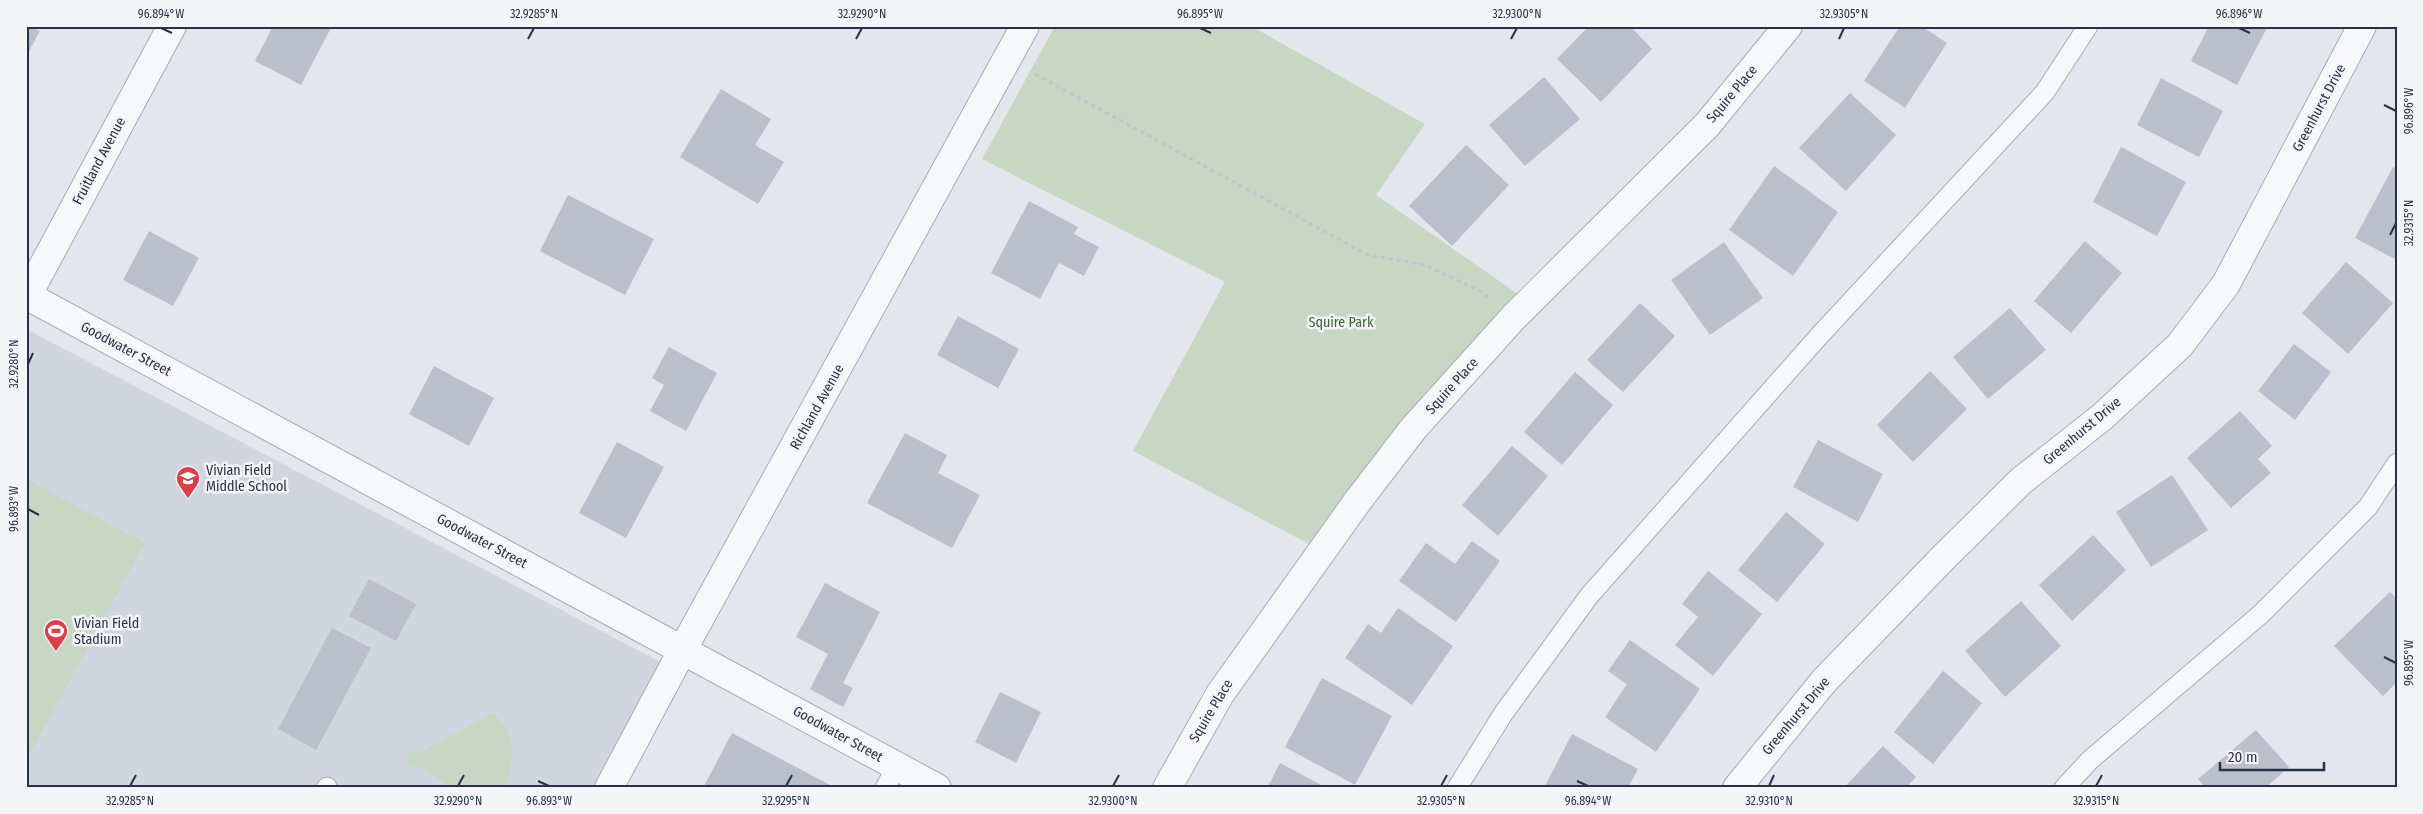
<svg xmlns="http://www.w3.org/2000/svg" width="2423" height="814" font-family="'Fira Sans Condensed',sans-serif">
	<rect width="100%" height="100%" fill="#e3e6ed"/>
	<path fill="#d1d5df" d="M26,329L672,668L607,788H26Z"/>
	<g fill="#c7d7c4">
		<path d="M1055,26H1251L1425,124L1376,195L1525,299L1309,544L1133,451L1225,282L982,159Z"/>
		<path d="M26,479L145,543L26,761Z"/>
		<path d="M493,713C497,717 501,721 504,725C515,742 514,772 503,788H452L422,769L408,766V753L421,752Z"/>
	</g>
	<g fill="#babfcb">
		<path d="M26,26L40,31L26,57Z"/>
		<path d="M273,26H332L301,85L255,61Z"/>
		<path d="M1589,26H1630L1652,49L1601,102L1557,59Z"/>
		<path d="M1900,26H1921L1947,43L1905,108L1864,81Z"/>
		<path d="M2209,26H2268L2237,85L2191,61Z"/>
		<path d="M1544,77L1580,119L1525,166L1489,125Z"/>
		<path d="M2161,78L2223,111L2199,157L2137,125Z"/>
		<path d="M721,89L771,119L755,145L784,162L758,204L680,157Z"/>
		<path d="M1850,93L1896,135L1846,191L1799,148Z"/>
		<path d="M1466,145L1509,185L1452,246L1409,206Z"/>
		<path d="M2121,147L2186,182L2157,236L2093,202Z"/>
		<path d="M1774,166L1838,212L1793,276L1729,230Z"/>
		<path d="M2393,167L2397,169V260L2355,238Z"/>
		<path d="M568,195L654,239L625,295L540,251Z"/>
		<path d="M1029,201L1078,227L1074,234L1099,247L1084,276L1059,263L1040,299L991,273Z"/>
		<path d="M149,231L199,258L173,306L123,280Z"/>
		<path d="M2085,241L2122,273L2071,333L2034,301Z"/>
		<path d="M1724,242L1763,298L1710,335L1671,280Z"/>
		<path d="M2346,262L2393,303L2348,354L2302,313Z"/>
		<path d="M1640,303L1675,336L1623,392L1587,360Z"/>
		<path d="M2010,308L2046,350L1988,399L1953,357Z"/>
		<path d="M958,316L1019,349L998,388L937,355Z"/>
		<path d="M2294,344L2331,372L2295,420L2258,391Z"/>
		<path d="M669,347L717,373L686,431L650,411L664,385L652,378Z"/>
		<path d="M434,366L494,398L469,446L409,414Z"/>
		<path d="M1930,371L1967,409L1913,462L1877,425Z"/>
		<path d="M1575,372L1613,405L1562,465L1524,432Z"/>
		<path d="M2240,411L2272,446L2258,459L2271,473L2231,508L2187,458Z"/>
		<path d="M905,433L947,455L938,473L980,495L952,548L867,503Z"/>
		<path d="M1818,440L1883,474L1858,522L1793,487Z"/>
		<path d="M617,442L664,467L626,538L579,513Z"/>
		<path d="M1512,446L1548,476L1498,536L1462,505Z"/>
		<path d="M2172,475L2208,530L2151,567L2116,512Z"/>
		<path d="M1786,512L1825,544L1777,602L1738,570Z"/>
		<path d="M2093,535L2126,570L2072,621L2039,585Z"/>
		<path d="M1472,541L1500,561L1456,622L1399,581L1426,543L1455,564Z"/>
		<path d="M1708,571L1762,614L1713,676L1675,645L1698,617L1682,604Z"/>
		<path d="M369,579L416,604L396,641L349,616Z"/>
		<path d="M825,583L880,612L843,683L853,688L843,707L810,689L828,654L796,637Z"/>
		<path d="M2390,592L2397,599V682L2383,696L2334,646Z"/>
		<path d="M2021,601L2061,646L2005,697L1965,651Z"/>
		<path d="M1398,608L1453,646L1412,705L1345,658L1368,624L1381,633Z"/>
		<path d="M332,628L371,648L316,750L278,729Z"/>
		<path d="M1630,640L1700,689L1656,752L1605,717L1627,684L1608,671Z"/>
		<path d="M1943,671L1982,703L1933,764L1894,732Z"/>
		<path d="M1322,678L1392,716L1355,785L1285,747Z"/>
		<path d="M1000,692L1041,712L1016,763L975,742Z"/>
		<path d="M2256,730L2289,767L2265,788H2206L2198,779Z"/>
		<path d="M732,733L830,785L828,788H703Z"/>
		<path d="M1572,734L1638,769L1628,788H1544Z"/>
		<path d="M1883,746L1916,777L1906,788H1844Z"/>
		<path d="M1280,763L1327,788H1267Z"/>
	</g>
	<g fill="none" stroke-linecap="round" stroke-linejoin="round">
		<g stroke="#a7acb8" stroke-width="21">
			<g id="lane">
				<path d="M326,788L327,787"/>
				<path d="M885,788L897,766"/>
				<path d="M1457,788L1503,714L1589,596L1820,335L2045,92L2088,26"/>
				<path d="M2064,788L2090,760L2261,614L2368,507L2397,463"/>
			</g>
		</g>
		<g stroke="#a7acb8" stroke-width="30">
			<g id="street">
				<path d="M26,295L937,788"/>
				<path d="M27,296L172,26"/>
				<path d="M609,788L683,649L1025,26"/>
				<path d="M1167,788L1220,694L1357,502L1413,429L1513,318L1707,125L1788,26"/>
				<path d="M1737,788L1824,681L1944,557L2021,481L2102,417L2180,345L2226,284L2362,26"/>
			</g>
		</g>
		<path stroke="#c1c4cb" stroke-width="3" stroke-dasharray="4 4" stroke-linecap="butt" d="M1035,74L1368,255L1425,265L1482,292L1489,298"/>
		<use href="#lane" stroke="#f7f8fa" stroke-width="19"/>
		<use href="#street" stroke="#f7f8fa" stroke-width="28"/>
	</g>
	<path fill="none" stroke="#293147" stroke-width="2" d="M161,28L172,33M1200,28L1211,33M2239,28L2250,33M528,39L534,28M856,39L862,28M1511,39L1517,28M1839,39L1844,28M2384,105L2396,111M2390,235L2396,223M28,364L33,353M28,509L39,515M2384,657L2396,663M538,781L549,786M1577,781L1588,786M130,786L136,775M458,786L464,775M786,786L792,775M1113,786L1119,775M1441,786L1447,775M1769,786L1774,775M2096,786L2102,775"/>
	<defs>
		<g id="school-pin" transform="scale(1.25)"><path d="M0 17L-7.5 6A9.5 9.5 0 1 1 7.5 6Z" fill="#db3f49" stroke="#f4f5f9"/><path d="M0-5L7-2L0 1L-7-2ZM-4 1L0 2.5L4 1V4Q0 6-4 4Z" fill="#fff"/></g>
		<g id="stadium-pin" transform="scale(1.25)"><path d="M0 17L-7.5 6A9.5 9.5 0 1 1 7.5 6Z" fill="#db3f49" stroke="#f4f5f9"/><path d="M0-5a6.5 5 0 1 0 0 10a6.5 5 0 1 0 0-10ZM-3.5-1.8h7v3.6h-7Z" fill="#fff"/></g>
	</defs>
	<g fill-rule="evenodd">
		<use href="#school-pin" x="188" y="478"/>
		<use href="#stadium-pin" x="56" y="631"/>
	</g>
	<g text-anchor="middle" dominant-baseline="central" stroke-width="5" stroke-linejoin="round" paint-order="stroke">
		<g font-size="14" fill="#293147" stroke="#f4f5f9">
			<text transform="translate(1732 94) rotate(-50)">Squire Place</text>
			<text transform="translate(2319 108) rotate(-62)">Greenhurst Drive</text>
			<text transform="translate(99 161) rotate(-62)">Fruitland Avenue</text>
			<text transform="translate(126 349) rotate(28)">Goodwater Street</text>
			<text transform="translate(1452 386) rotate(-48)">Squire Place</text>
			<text transform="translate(817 407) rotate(-61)">Richland Avenue</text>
			<text transform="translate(2082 431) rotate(-40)">Greenhurst Drive</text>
			<text transform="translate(482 541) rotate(28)">Goodwater Street</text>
			<text transform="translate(1211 711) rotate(-59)">Squire Place</text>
			<text transform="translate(1796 716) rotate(-50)">Greenhurst Drive</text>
			<text transform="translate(838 734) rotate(29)">Goodwater Street</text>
		</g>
		<g font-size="14" fill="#3a6435" stroke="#f4f5f9">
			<text x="1341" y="322">Squire Park</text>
		</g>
		<g font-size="14" fill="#293147" stroke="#f4f5f9" text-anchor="start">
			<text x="206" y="470">Vivian Field<tspan x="206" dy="16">Middle School</tspan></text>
			<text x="74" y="623">Vivian Field<tspan x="74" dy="16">Stadium</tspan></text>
		</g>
	</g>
	<rect width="2423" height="814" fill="none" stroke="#f4f5f9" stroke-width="55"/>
	<path d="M2220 762v8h104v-8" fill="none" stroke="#293147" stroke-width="2.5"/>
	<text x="2228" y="762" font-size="15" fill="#293147" stroke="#f4f5f9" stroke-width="4" paint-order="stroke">20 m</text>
	<rect x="28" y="28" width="2368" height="758" fill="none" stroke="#293147" stroke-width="2"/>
	<g font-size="12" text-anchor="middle" fill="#293147">
		<text x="161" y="18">96.894°W</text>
		<text x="534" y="18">32.9285°N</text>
		<text x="862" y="18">32.9290°N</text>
		<text x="1200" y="18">96.895°W</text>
		<text x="1517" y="18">32.9300°N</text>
		<text x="1844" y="18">32.9305°N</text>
		<text x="2239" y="18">96.896°W</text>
		<text transform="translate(2409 111) rotate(-90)" y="4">96.896°W</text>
		<text transform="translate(2409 223) rotate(-90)" y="4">32.9315°N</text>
		<text transform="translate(14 364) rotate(-90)" y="4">32.9280°N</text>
		<text transform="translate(14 509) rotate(-90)" y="4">96.893°W</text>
		<text transform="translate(2409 663) rotate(-90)" y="4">96.895°W</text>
		<text x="130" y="805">32.9285°N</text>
		<text x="458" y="805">32.9290°N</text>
		<text x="549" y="805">96.893°W</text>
		<text x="786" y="805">32.9295°N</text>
		<text x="1113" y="805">32.9300°N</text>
		<text x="1441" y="805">32.9305°N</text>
		<text x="1588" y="805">96.894°W</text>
		<text x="1769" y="805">32.9310°N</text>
		<text x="2096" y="805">32.9315°N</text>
	</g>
</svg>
